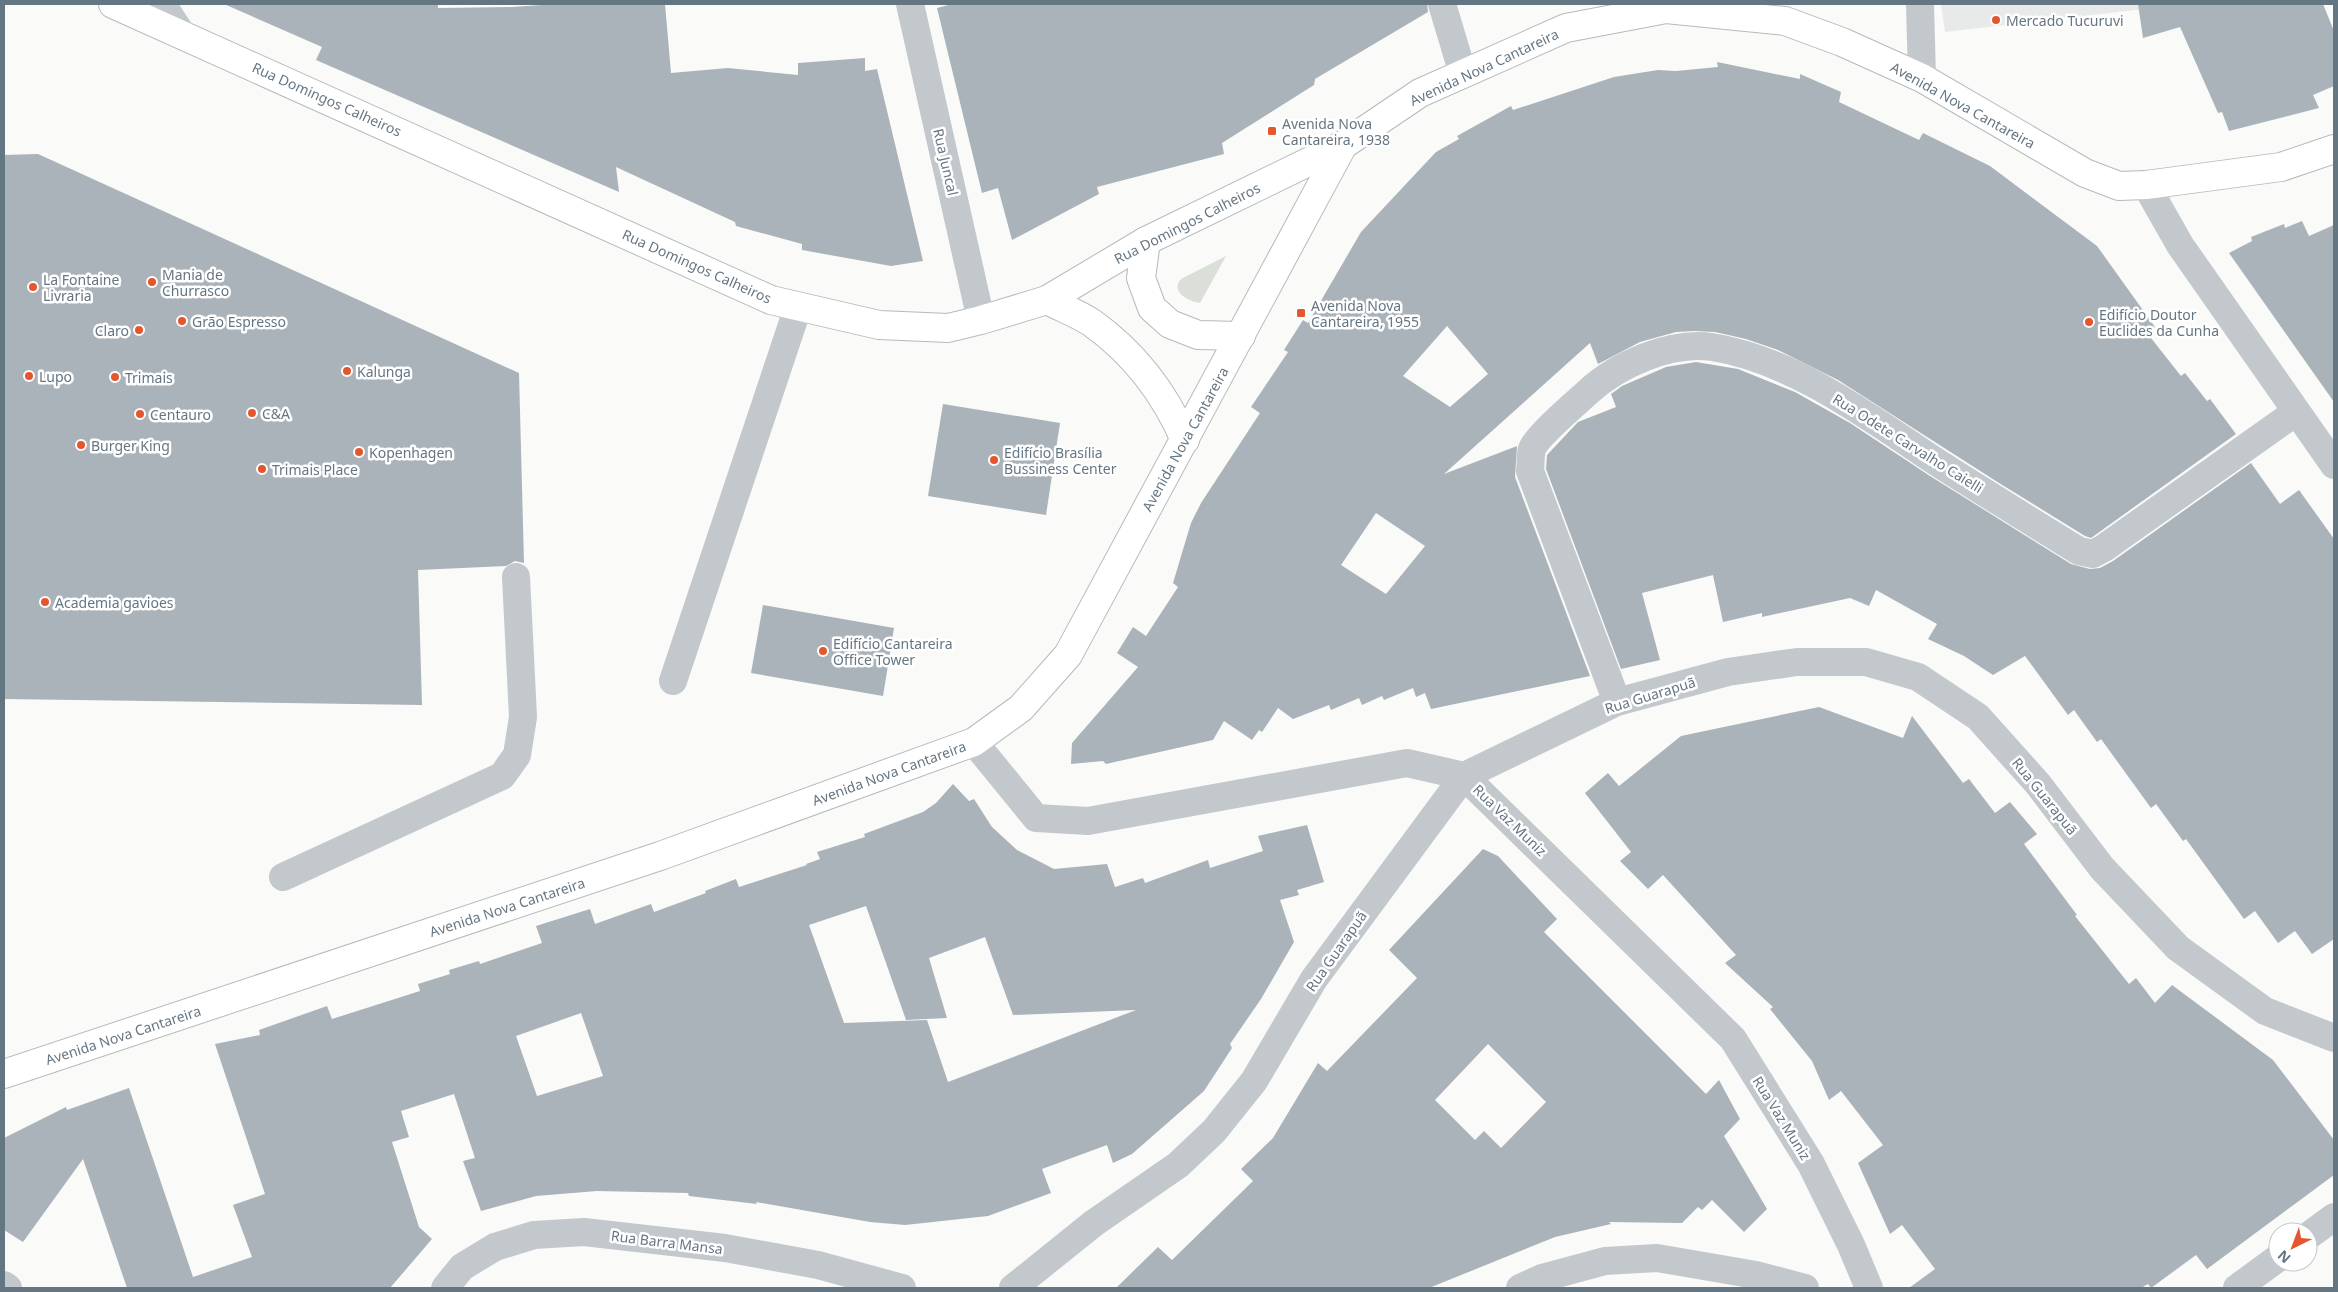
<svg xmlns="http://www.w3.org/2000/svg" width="2338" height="1292" font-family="'Noto Sans',sans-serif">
	<rect width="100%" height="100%" fill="#fafaf8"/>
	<path fill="#e8e9e9" d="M1941,4H2151L2153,8L1945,32Z"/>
	<path fill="#dadfd7" d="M1226,256L1200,303C1188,301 1170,292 1181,279Z"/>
	<g fill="#aab3b9" fill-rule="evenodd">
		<path d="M224,4H438V8L512,7L557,4H665L671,73L728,68L798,75V63L865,58V71L877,69L923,261L891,266L802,250V244L736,226L735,222L616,167L619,192L316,60L322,47Z"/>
		<path d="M952,4H1427L1428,12L1315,79L1314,85L1222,143L1224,154L1097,187L1099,194L1012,240L998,188L982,193L937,8Z"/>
		<path d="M2138,4H2323L2334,31V86L2313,95L2319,108L2229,131L2222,112L2218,113L2180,27L2143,38Z"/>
		<path d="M1717,62L1800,79V74L1841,92L1839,102L1919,140L1923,133L1990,166L2097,246L2155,327L2147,333L2181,376L2185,373L2207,401L2210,399L2236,434L2091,538L2085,536L1999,483L1838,380L1778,350L1746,339L1715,332L1694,331L1676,332L1640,342L1598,364L1590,343L1444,474L1517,446L1515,477L1590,676L1431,709L1425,693L1416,697L1413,688L1384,700L1382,696L1362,705L1359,698L1331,710L1329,705L1293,719L1278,708L1262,732L1259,730L1252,740L1224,721L1213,740L1106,764L1103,761L1071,764L1072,743L1138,667L1117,653L1133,627L1146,636L1178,587L1173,583L1191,523L1201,503L1260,413L1251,407L1288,352L1284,350L1303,320L1308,323L1361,232L1436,152L1459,139L1457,136L1511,106L1513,110L1614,77L1658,70L1676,71L1718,67ZM1447,326L1488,374L1450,407L1403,376ZM1376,513L1425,546L1386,594L1341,565Z"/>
		<path d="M38,154L519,373L524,563L515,561L506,566L418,570L422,705L4,699V155Z"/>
		<path d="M2302,221L2309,236L2334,225V402L2229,253L2252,241L2251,237L2284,224L2285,228Z"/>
		<path d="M1696,362L1738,369L1795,392L1850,423L1930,476L2071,564L2090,569L2100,568L2113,561L2251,463L2280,504L2299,490L2334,539V939L2312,954L2295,931L2278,943L2255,911L2244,919L2186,839L2183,841L2156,804L2151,808L2101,739L2097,742L2074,710L2068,715L2025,656L1993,675L1964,656L1928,639L1937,624L1876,590L1869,606L1850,598L1762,617V613L1723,622L1713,575L1642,593L1660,660L1621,669L1546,469L1547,455L1578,422L1616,407L1611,394L1622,386L1666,367Z"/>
		<path d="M943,404L1060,423L1046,515L928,496Z"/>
		<path d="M763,605L894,628L883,696L751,673Z"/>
		<path d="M1819,707L1903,738L1912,716L1963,783L1969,779L1995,813L2010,802L2037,834L2024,844L2077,915L2075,916L2129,984L2136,978L2155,1003L2172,985L2273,1060L2334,1140V1175L2207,1269L2196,1255L2151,1288L2148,1284L2141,1288H1909L1935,1269L1902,1225L1890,1234L1858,1163L1883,1145L1841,1091L1829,1100L1812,1061L1770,1009L1773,1007L1725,963L1736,955L1663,875L1648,889L1620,861L1631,852L1585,793L1608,773L1619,786L1681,736Z"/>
		<path d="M953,784L969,801L974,799L992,827L1017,850L1054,869L1107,864L1115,887L1143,878L1145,883L1208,860L1210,868L1263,851L1258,836L1307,825L1324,882L1297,890L1299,895L1280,900L1294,942L1261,999L1230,1044L1232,1048L1204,1091L1132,1154L1113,1163L1107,1145L1042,1169L1051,1193L988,1216L905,1225L870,1222L756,1202L757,1204L689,1196L688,1193L597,1191L536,1196L481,1211L463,1161L475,1158L454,1094L401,1111L409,1137L392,1142L419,1227L432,1239L390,1288H127L83,1159L23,1242L4,1230V1138L66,1107L67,1110L129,1088L193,1277L252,1257L233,1205L265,1194L215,1044L260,1035L259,1030L327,1006L332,1019L420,991L418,984L450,974L449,970L479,961L480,964L542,943L536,926L590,909L595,924L651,904L654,912L706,893L705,891L736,879L739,887L807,865L806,864L820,859L817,852L865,837L864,834L923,812L936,803ZM866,906L906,1020L947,1018L929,958L985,937L1013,1015L1136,1010L948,1082L927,1020L844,1023L809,925ZM581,1013L603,1076L537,1096L516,1036Z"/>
		<path d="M1483,849L1498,856L1557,919L1544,932L1706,1094L1719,1080L1740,1119L1724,1136L1767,1209L1744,1232L1712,1200L1702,1210L1698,1207L1682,1223L1609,1222L1611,1224L1555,1237L1429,1288H1116L1158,1247L1172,1260L1253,1181L1241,1169L1273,1138L1318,1063L1327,1071L1417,978L1389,950ZM1488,1044L1546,1102L1501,1148L1484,1131L1475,1140L1435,1100Z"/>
	</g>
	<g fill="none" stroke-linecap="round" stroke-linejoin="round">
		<g stroke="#b5babe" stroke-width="30">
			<g id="major">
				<path d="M113,4L771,300L879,325L948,328L981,320L1047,300L1146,241L1343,145"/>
				<path d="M1146,241L1141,278L1152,308L1170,324L1198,335L1241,336"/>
				<path d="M1047,300C1062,308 1079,314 1092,323C1134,353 1165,394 1185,440"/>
				<path d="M4,1074L660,856L974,742L1021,708L1068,655L1343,145L1420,93L1566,28L1666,9L1785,21L1842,42L1922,78L2085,173L2119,186L2146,185L2281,167L2334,149"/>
			</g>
		</g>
		<g stroke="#c3c8cc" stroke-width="28">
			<path d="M162,4L181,33"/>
			<path d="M910,4L981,320"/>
			<path d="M1442,4L1463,74"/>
			<path d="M1920,4L1922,78"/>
			<path d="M2146,185L2180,245L2334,465"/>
			<path d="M673,681L798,307"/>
			<path d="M1617,702L1530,471C1531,465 1530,455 1532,449C1537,436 1576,403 1588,392C1617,365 1670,341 1712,347C1794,360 1870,418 1938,463C1985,493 2032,522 2079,551L2093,554L2104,548L2296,412"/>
			<path d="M974,742L1036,818L1088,821L1407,763L1464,776L1733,1039L1811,1164L1851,1245L1869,1288"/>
			<path d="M283,877L502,776L517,755L523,717L516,577"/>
			<path d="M2308,1236L2334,1217"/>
			<path d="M4,1285L8,1288"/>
			<path d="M445,1288L462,1267L495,1247L534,1235L584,1232L725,1248L818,1265L902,1288"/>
			<path d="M1013,1288L1094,1223L1178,1165L1214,1131L1254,1081L1314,979L1464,776L1617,702L1728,672L1797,662H1866L1918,677L1978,717L2038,784L2102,868L2178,948L2265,1011L2334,1038"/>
			<path d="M1520,1288L1542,1278L1605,1261L1657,1258L1756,1275L1805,1288"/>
			<path d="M2237,1288L2278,1258"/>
		</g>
		<use href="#major" stroke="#fff" stroke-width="28"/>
	</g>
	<g fill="#e4572e" stroke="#fff" stroke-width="2">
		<circle cx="1996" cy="20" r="5"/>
		<rect x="1267" y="126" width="10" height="10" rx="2.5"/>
		<circle cx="152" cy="282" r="5"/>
		<circle cx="33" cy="287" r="5"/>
		<rect x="1296" y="308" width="10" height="10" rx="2.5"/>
		<circle cx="182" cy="321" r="5"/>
		<circle cx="2089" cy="322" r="5"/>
		<circle cx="139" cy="330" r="5"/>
		<circle cx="347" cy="371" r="5"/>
		<circle cx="29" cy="376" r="5"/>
		<circle cx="115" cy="377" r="5"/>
		<circle cx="252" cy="413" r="5"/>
		<circle cx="140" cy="414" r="5"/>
		<circle cx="81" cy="445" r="5"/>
		<circle cx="359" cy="452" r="5"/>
		<circle cx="994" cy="460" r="5"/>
		<circle cx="262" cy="469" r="5"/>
		<circle cx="45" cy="602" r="5"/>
		<circle cx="823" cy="651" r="5"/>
	</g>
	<g text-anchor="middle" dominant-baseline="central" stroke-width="5" stroke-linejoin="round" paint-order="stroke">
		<g font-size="14" fill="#657683" stroke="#fff" text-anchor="start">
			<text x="2006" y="20">Mercado Tucuruvi</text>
			<text x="1282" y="123">Avenida Nova<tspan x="1282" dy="16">Cantareira, 1938</tspan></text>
			<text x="162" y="274">Mania de<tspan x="162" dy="16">Churrasco</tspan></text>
			<text x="43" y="279">La Fontaine<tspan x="43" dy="16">Livraria</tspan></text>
			<text x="1311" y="305">Avenida Nova<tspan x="1311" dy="16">Cantareira, 1955</tspan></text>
			<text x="2099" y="314">Edifício Doutor<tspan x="2099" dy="16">Euclides da Cunha</tspan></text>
			<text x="192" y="321">Grão Espresso</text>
			<text x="129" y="330" text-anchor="end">Claro</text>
			<text x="357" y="371">Kalunga</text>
			<text x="39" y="376">Lupo</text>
			<text x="125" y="377">Trimais</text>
			<text x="262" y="413">C&amp;A</text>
			<text x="150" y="414">Centauro</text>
			<text x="91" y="445">Burger King</text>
			<text x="369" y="452">Kopenhagen</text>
			<text x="1004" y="452">Edifício Brasília<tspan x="1004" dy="16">Bussiness Center</tspan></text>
			<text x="272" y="469">Trimais Place</text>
			<text x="55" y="602">Academia gavioes</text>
			<text x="833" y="643">Edifício Cantareira<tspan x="833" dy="16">Office Tower</tspan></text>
		</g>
		<g font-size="14" fill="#657683" stroke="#fff">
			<text transform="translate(1484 67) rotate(-25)">Avenida Nova Cantareira</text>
			<text transform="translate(327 99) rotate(24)">Rua Domingos Calheiros</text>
			<text transform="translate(1963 105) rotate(29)">Avenida Nova Cantareira</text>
			<text transform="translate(946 162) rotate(77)">Rua Juncal</text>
			<text transform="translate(1187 223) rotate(-27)">Rua Domingos Calheiros</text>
			<text transform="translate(697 266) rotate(24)">Rua Domingos Calheiros</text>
			<text transform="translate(1185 439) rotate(-61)">Avenida Nova Cantareira</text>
			<text transform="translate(1908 443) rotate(32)">Rua Odete Carvalho Caielli</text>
			<text transform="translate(1650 695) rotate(-17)">Rua Guarapuã</text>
			<text transform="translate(889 773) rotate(-20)">Avenida Nova Cantareira</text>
			<text transform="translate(2045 796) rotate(51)">Rua Guarapuã</text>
			<text transform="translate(1510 820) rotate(44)">Rua Vaz Muniz</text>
			<text transform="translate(507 907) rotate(-18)">Avenida Nova Cantareira</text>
			<text transform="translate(1336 951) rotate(-55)">Rua Guarapuã</text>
			<text transform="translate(123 1035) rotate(-18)">Avenida Nova Cantareira</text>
			<text transform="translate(1782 1118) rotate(58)">Rua Vaz Muniz</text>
			<text transform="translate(667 1242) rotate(7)">Rua Barra Mansa</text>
		</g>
	</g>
	<rect width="2338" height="1292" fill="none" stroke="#657683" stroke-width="10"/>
	<g transform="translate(2293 1247) rotate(222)"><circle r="24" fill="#ffffff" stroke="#c1c8cd"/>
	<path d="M0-4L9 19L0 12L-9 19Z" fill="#e4572e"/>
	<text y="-8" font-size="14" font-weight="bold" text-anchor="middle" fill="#657683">N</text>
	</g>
</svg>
